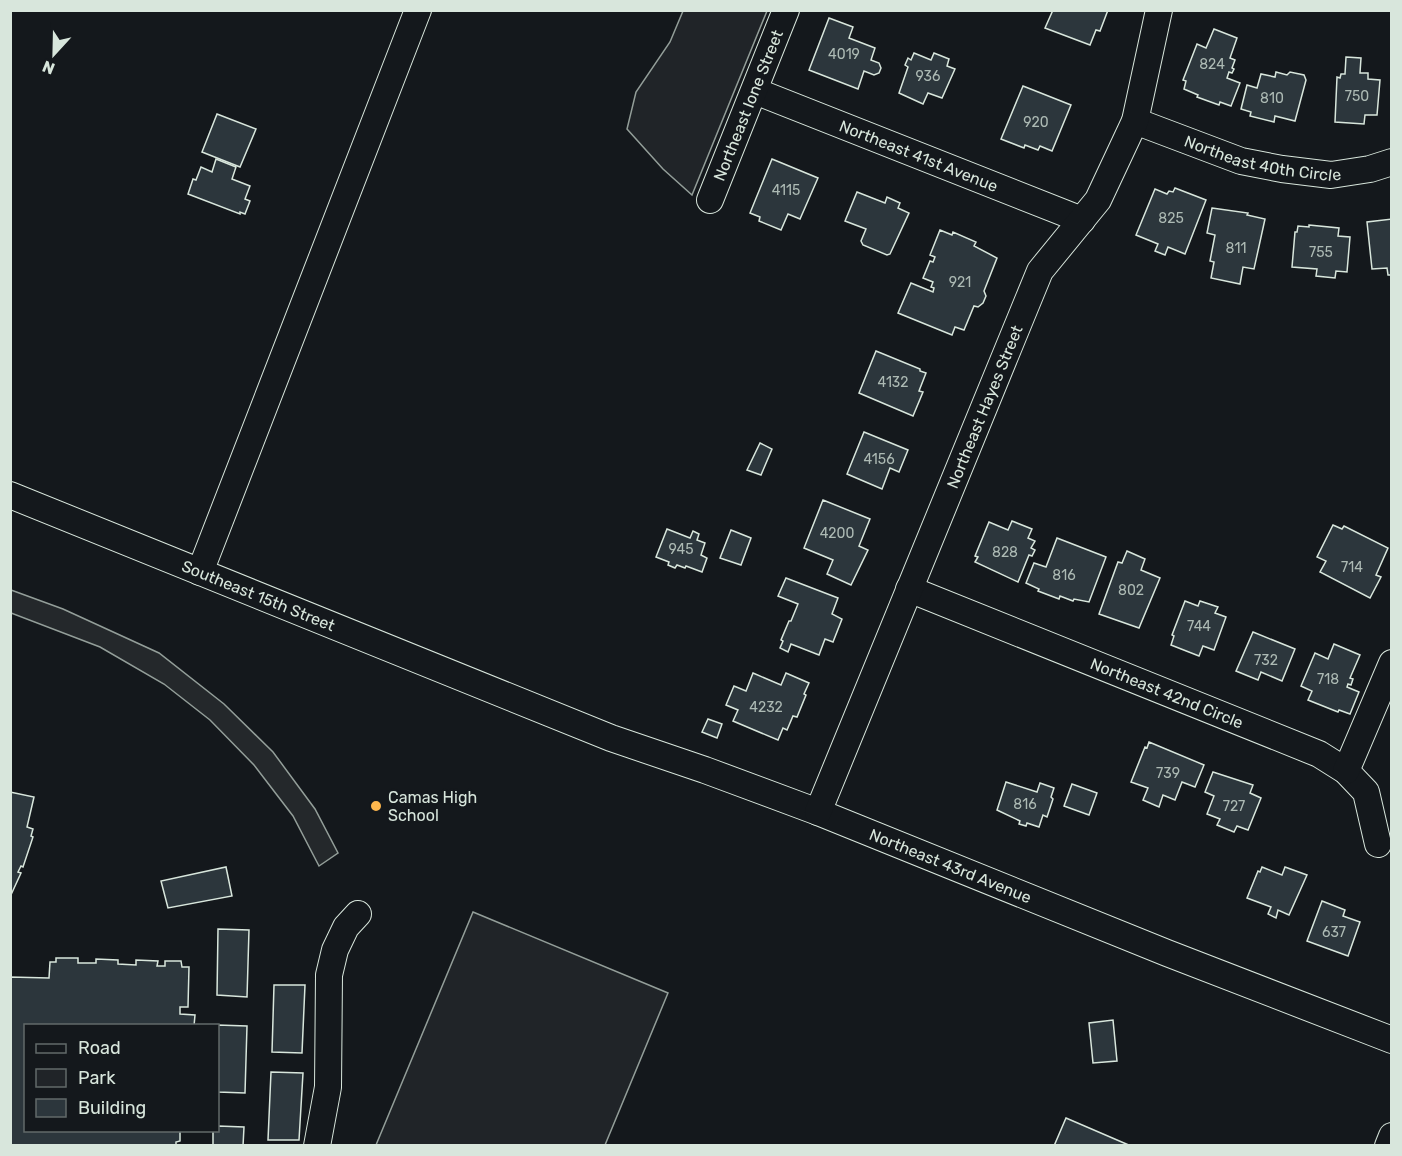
<svg xmlns="http://www.w3.org/2000/svg" width="1402" height="1156" font-family="Rubik,sans-serif">
	<rect width="100%" height="100%" fill="#14181c"/>
	<g fill="#202428" stroke="#939e99" stroke-width="1.5">
		<path d="M683,11H767L692,195L663,169L627,129L636,92L670,42Z"/>
		<path d="M473,912L668,993L605,1145H376Z"/>
	</g>
	<path fill="#24282b" stroke="#939e99" stroke-width="1.5" d="M11,590L63,609L159,653L224,704L273,752L315,809L338,853L319,866L293,816L254,765L210,720L164,684L100,647L11,613Z"/>
	<g fill="#2c363c" stroke="#d8e6dc" stroke-width="1.5">
		<path d="M1053,10H1108L1100,31L1096,30L1090,45L1045,28Z"/>
		<path d="M829,18L853,27L849,38L875,48L871,60L879,63L881,68L879,73L874,75L864,71L858,89L809,70Z"/>
		<path d="M1214,29L1237,38L1230,58L1235,60L1232,68L1234,69L1232,73L1229,72L1227,78L1240,83L1231,106L1220,102L1219,105L1197,97L1198,95L1184,89L1186,81L1183,80L1197,44L1206,48Z"/>
		<path d="M914,53L931,60L934,53L949,59L947,66L955,69L942,98L928,93L923,104L899,93L908,67L905,65L908,58L911,60Z"/>
		<path d="M1346,57L1361,58L1360,73H1368V79L1380,80L1377,115H1365L1364,124L1335,122L1337,77L1340,78L1341,74H1345Z"/>
		<path d="M1276,72L1287,75L1290,72L1304,75L1306,80L1295,121L1275,116L1274,122L1250,116L1251,112L1241,109L1247,85L1257,88L1261,74L1275,77Z"/>
		<path d="M1023,86L1071,105L1052,151L1040,146L1038,150L1025,145L1024,148L1001,139Z"/>
		<path d="M217,114L256,129L240,167L202,152Z"/>
		<path d="M216,159L236,167L232,179L250,186L245,199L250,201L245,214L240,212V214L188,194L193,179L196,180L201,167L212,172Z"/>
		<path d="M772,159L818,178L800,219L788,214L781,230L759,221L760,217L750,213Z"/>
		<path d="M1175,188L1206,200L1185,254L1168,247L1165,255L1155,251L1158,244L1136,235L1155,189L1167,194L1169,191L1173,192Z"/>
		<path d="M857,192L885,203L887,197L900,203L898,208L909,213L890,254L887,255L863,245L861,241L866,229L845,221Z"/>
		<path d="M1212,208L1248,213L1247,215L1265,219L1254,269L1243,267L1240,284L1211,278L1214,262L1210,261L1215,235L1207,233Z"/>
		<path d="M1392,219V275H1388L1387,268L1372,269L1367,222Z"/>
		<path d="M1309,225L1339,228L1338,236L1350,237L1347,272L1336,271L1335,278L1316,276L1317,269L1292,267L1295,232H1297L1298,226L1309,227Z"/>
		<path d="M940,230L952,235L953,232L976,242L974,246L997,258L984,291L986,296L983,303L978,307L974,306L964,330L955,327L952,335L898,313L911,283L933,292L934,288L931,287L933,282L923,278L930,261L933,262L935,257L930,255Z"/>
		<path d="M876,351L920,369V371L926,373L919,391L923,392L913,416L859,393Z"/>
		<path d="M864,432L908,450L899,472L890,468L882,489L847,474Z"/>
		<path d="M760,443L772,449L761,475L747,470Z"/>
		<path d="M823,500L870,519L859,546L868,550L851,585L827,574L833,560L804,548Z"/>
		<path d="M1012,521L1032,529L1028,538L1035,541L1031,548L1035,550L1032,556L1029,555L1018,582L975,562L978,557L975,556L989,522L1008,530Z"/>
		<path d="M1333,525L1342,529L1344,526L1388,548L1376,575L1381,577L1370,598L1320,572L1326,561L1317,557Z"/>
		<path d="M667,529L690,538L693,531L699,534L697,540L705,543L701,555L707,558L702,572L686,566L685,568L677,565L675,568L668,565L669,562L656,557Z"/>
		<path d="M731,530L751,538L741,565L720,558Z"/>
		<path d="M1057,538L1106,557L1089,602L1074,599L1073,601L1060,596L1059,599L1038,591L1039,589L1026,583L1034,563L1046,567Z"/>
		<path d="M1127,551L1145,559L1141,570L1160,578L1139,628L1099,614L1118,562L1122,563Z"/>
		<path d="M786,578L838,598L832,614L842,619L833,642L825,639L819,655L791,644L788,652L780,648L783,641L781,640L789,621H791L798,604L778,596Z"/>
		<path d="M1185,601L1198,606L1200,601L1218,607L1215,613L1226,617L1214,650L1203,646L1199,656L1171,645L1174,636L1172,635Z"/>
		<path d="M1253,632L1295,649L1282,681L1261,672L1258,680L1236,671Z"/>
		<path d="M1334,644L1360,655L1350,678L1353,679L1351,685L1348,684L1347,687L1359,692L1350,714L1339,710L1338,712L1308,700L1312,691L1301,686L1315,653L1328,659Z"/>
		<path d="M753,673L781,685L786,673L809,683L804,694L806,695L797,717L793,716L787,730L783,728L778,740L733,721L738,710L726,705L734,686L746,691Z"/>
		<path d="M708,719L722,724L717,738L702,732Z"/>
		<path d="M1149,742L1204,765L1195,787L1182,782L1175,800L1163,795L1159,807L1143,800L1148,788L1131,782L1145,747L1147,748Z"/>
		<path d="M1213,772L1253,785L1250,793L1261,798L1248,830L1237,826L1234,832L1217,825L1220,819L1207,814L1214,796L1205,792Z"/>
		<path d="M1006,782L1037,792L1040,783L1054,788L1051,797L1053,799L1047,817L1043,815L1039,827L1027,823L1026,826L1019,824L1020,821L997,810Z"/>
		<path d="M1072,784L1097,793L1089,815L1064,806Z"/>
		<path d="M10,792L34,797L27,827L33,829L31,836L33,837L23,867L21,866L18,872L21,873L10,897Z"/>
		<path d="M226,867L232,896L168,908L161,881Z"/>
		<path d="M1262,867L1282,875L1285,867L1307,875L1289,915L1278,910L1276,918L1268,914L1271,907L1247,898L1258,871L1260,872Z"/>
		<path d="M1322,901L1345,910L1343,916L1360,922L1348,956L1307,941Z"/>
		<path d="M218,929L249,930L247,997L217,995Z"/>
		<path d="M56,958H78V963H96V959L118,960V964L136,965V960L158,961L157,966H165V961H181L182,967H189L188,1007H180V1014L195,1015L194,1026H26V1130H180V1141L176,1142V1146H10V977L49,978L50,962H56Z"/>
		<path d="M274,985H305L302,1053L272,1052Z"/>
		<path d="M1113,1020L1117,1061L1093,1063L1089,1023Z"/>
		<path d="M217,1025L247,1026L245,1093L218,1092Z"/>
		<path d="M271,1072L303,1073L299,1140H268Z"/>
		<path d="M1066,1118L1131,1146H1054Z"/>
		<path d="M218,1126L244,1127L243,1146H213V1130H218Z"/>
	</g>
	<g fill="none" stroke-linecap="round" stroke-linejoin="round">
		<g stroke="#d8e6dc" stroke-width="28">
			<g id="minor">
				<path id="s1" d="M755,91L1082,220"/>
				<path id="s2" d="M1135,121L1241,161L1282,169L1331,175L1370,169L1392,162"/>
				<path id="s3" d="M710,200L786,10"/>
				<path id="s4" d="M10,495L611,738L705,770L818,812L1167,953L1392,1040"/>
				<path d="M200,572L418,10"/>
				<path id="s5" d="M909,589L1319,754L1346,771L1366,792L1378,844"/>
				<path d="M1346,771L1392,663"/>
				<path id="s6" d="M818,812L1040,271L1098,200L1135,121L1159,10"/>
				<path d="M317,1146L328,1087L329,975L335,950L346,927L358,914"/>
				<path d="M1388,1146L1392,1136"/>
			</g>
		</g>
		<use href="#minor" stroke="#14181c" stroke-width="26"/>
	</g>
	<circle fill="#ffb74d" stroke="#14181c" stroke-width="2" cx="376" cy="806" r="6"/>
	<g text-anchor="middle" dominant-baseline="central" stroke-width="4.5" stroke-linejoin="round" paint-order="stroke">
		<g font-size="14" fill="#adbab4">
			<text x="844" y="54">4019</text>
			<text x="1212" y="64">824</text>
			<text x="928" y="76">936</text>
			<text x="1357" y="96">750</text>
			<text x="1272" y="98">810</text>
			<text x="1036" y="122">920</text>
			<text x="786" y="190">4115</text>
			<text x="1171" y="218">825</text>
			<text x="1236" y="248">811</text>
			<text x="1321" y="252">755</text>
			<text x="960" y="282">921</text>
			<text x="893" y="382">4132</text>
			<text x="879" y="459">4156</text>
			<text x="837" y="533">4200</text>
			<text x="681" y="549">945</text>
			<text x="1005" y="552">828</text>
			<text x="1352" y="567">714</text>
			<text x="1064" y="575">816</text>
			<text x="1131" y="590">802</text>
			<text x="1199" y="626">744</text>
			<text x="1266" y="660">732</text>
			<text x="1328" y="679">718</text>
			<text x="766" y="707">4232</text>
			<text x="1168" y="773">739</text>
			<text x="1025" y="804">816</text>
			<text x="1234" y="806">727</text>
			<text x="1334" y="932">637</text>
		</g>
		<g font-size="16" fill="#d8e6dc" stroke="#14181c">
			<text stroke="none"><textPath href="#s3" startOffset="102">Northeast Ione Street</textPath></text>
			<text stroke="none"><textPath href="#s2" startOffset="134">Northeast 40th Circle</textPath></text>
			<text stroke="none"><textPath href="#s1" startOffset="176">Northeast 41st Avenue</textPath></text>
			<text stroke="none"><textPath href="#s6" startOffset="438">Northeast Hayes Street</textPath></text>
			<text stroke="none"><textPath href="#s4" startOffset="268">Southeast 15th Street</textPath></text>
			<text stroke="none"><textPath href="#s5" startOffset="278">Northeast 42nd Circle</textPath></text>
			<text stroke="none"><textPath href="#s4" startOffset="1011">Northeast 43rd Avenue</textPath></text>
		</g>
		<g font-size="16" fill="#d8e6dc" stroke="#14181c" text-anchor="start">
			<text x="388" y="797">Camas High<tspan x="388" dy="18">School</tspan></text>
		</g>
	</g>
	<rect width="1402" height="1156" fill="none" stroke="#d8e6dc" stroke-width="24"/>
	<rect x="24" y="1024" width="195" height="108" fill="#14181c" stroke="#626a69" stroke-width="1.5"/>
	<rect x="36" y="1044" width="30" height="9" fill="#14181c" stroke="#626a69" stroke-width="1.5"/>
	<text x="78" y="1054" font-size="18" fill="#d8e6dc">Road</text>
	<rect x="36" y="1069" width="30" height="18" fill="#202428" stroke="#626a69" stroke-width="1.5"/>
	<text x="78" y="1084" font-size="18" fill="#d8e6dc">Park</text>
	<rect x="36" y="1099" width="30" height="18" fill="#2c363c" stroke="#626a69" stroke-width="1.5"/>
	<text x="78" y="1114" font-size="18" fill="#d8e6dc">Building</text>
	<g transform="translate(54 54) rotate(202)" stroke="#14181c" stroke-width="4.5" paint-order="stroke">
	<path d="M0-4.5L10 22L0 15L-10 22Z" fill="#d8e6dc"/>
	<text y="-9" font-size="16" font-weight="bold" text-anchor="middle" fill="#d8e6dc">N</text>
	</g>
</svg>
